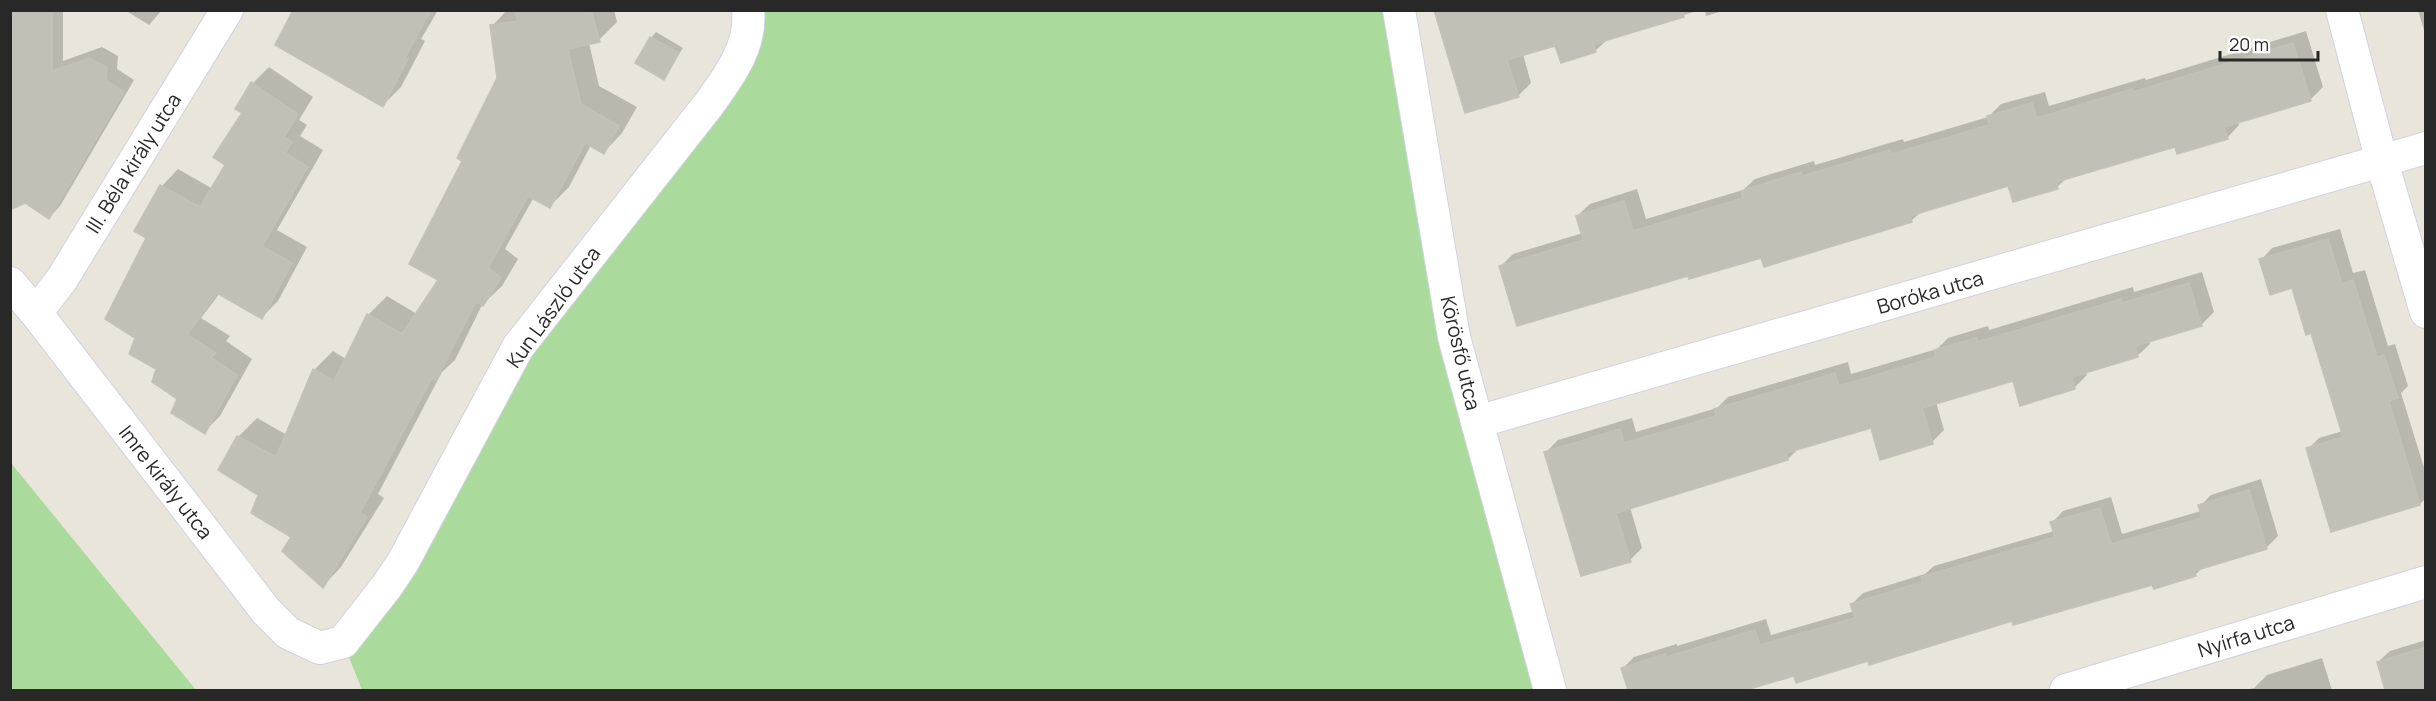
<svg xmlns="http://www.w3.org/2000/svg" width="2436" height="701" font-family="Manrope,sans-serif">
	<rect width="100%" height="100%" fill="#e9e5db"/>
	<g fill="#aadb9c">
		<path d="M748,11H1399L1454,337L1550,690H362L343,642L518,347L709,104Z"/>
		<path d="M11,463L196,690H11Z"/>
	</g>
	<g fill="#0003">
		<path d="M10,10H63V61L102,47L118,56L117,69L134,80L60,206L49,218Z"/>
		<path d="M125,10H162L149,25Z"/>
		<path d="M398,10H438L421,39L425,41L401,87L383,105Z"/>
		<path d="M507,10H614L617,22L599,40L589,43L599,86L637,107L622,133L604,152L591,145L569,187L550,206L534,197L505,249L518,259L502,286L482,305L455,360L442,372L378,494L384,498L341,567L323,586L293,537L260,495L220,470L238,437L257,418L287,435L314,370L333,351L346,359L368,315L387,296L417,314L440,280L464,160L499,78L492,26Z"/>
		<path d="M1436,10H1700L1608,39L1595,51L1556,44L1523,54L1531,83L1518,96Z"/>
		<path d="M1705,10H1726L1706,16Z"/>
		<path d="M2418,10H2426V37Z"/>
		<path d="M2306,31L2323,87L2310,100L2238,121L2239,125L2227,138L2176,145L2068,177L2057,187L2009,185L1922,211L1911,221L1689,275L1501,266L1513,254L1583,233L1577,216L1590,204L1637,189L1646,219L1743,190L1755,179L1814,161L1815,165L1903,139L1904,142L1988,117L2001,104L2045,92L2049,106L2145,78L2146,80Z"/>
		<path d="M656,32L683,48L663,78L651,38Z"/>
		<path d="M269,67L313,97L299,120L307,125L300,136L323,150L277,230L307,247L278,301L262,317L220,293L201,318L230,336L226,341L252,359L220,416L204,432L137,337L148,237L136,231L162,186L178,169L213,189L227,164L244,113L237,108L253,83Z"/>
		<path d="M2340,229L2353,273L2365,270L2388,346L2395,344L2408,386L2401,393L2426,474V498L2420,504L2332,530L2308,449L2319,438L2343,431L2312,331L2293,286L2261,260L2272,248Z"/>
		<path d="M2202,272L2214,312L2201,325L2149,340L2150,344L2137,356L2086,371L2087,375L2074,388L2014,379L1936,402L1944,430L1932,442L1872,426L1799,448L1788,459L1630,507L1642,548L1630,560L1545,453L1558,440L1632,418L1636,432L1717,408L1728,397L1848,362L1851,374L1937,349L1948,338L1988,326L1989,330L2133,287L2134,292Z"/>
		<path d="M2261,479L2278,536L2266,548L2204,566L2195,575L2013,619L1869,659L1795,675L1741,690H1630L1623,668L1634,657L1677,644V646L1766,619L1771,635L1854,611L1852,604L1863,593L1925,574L1934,566L2054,531L2052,523L2063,511L2111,497L2122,534L2201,511L2200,506L2211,495Z"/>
		<path d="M2426,640V690H2387L2378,662L2390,651Z"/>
		<path d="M2322,658L2332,690H2246L2254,688L2267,675Z"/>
	</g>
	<g fill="#c2bfb7" stroke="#c4c1b5" stroke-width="1.5">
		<path d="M10,10H52V71L90,58L107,68L106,80L124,92L49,219L25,203L10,210Z"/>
		<path d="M293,10H431L405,58L408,59L383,107L275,45Z"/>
		<path d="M515,10H591L600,42L568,49L581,104L619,126L604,154L585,143L550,208L528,196L488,268L501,278L483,306L476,302L436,380L432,378L360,513L367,517L323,588L282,551L291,537L251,513L258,495L218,470L237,436L276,457L313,369L334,381L367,314L402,334L438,280L409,264L462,161L457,158L497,78L490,25L518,21Z"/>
		<path d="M1434,10H1683L1684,17L1594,44L1596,52L1561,63L1555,46L1507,60L1519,97L1465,113Z"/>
		<path d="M650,37L679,53L664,80L635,63Z"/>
		<path d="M2293,43L2311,101L2224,127L2228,139L2177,154L2175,147L2056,182L2058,189L2013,202L2008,186L1910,216L1912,222L1764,267L1761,258L1689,279L1688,276L1517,326L1499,266L1583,240L1576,216L1624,201L1633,231L1743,198L1741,191L1801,172L1802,176L1890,150L1892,154L1989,125L1987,116L2032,103L2037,118L2132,89L2133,92Z"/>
		<path d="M251,82L298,114L284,137L292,142L285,153L308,167L262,246L292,263L262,319L217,293L187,335L216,353L211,358L237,375L205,434L171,413L177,399L152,382L156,369L129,354L135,338L105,319L146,238L134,231L160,185L200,207L225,165L213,157L242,113L235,109Z"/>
		<path d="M2328,239L2342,284L2353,280L2377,357L2384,355L2398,398L2389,401L2420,505L2331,532L2306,448L2343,437L2311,333L2306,335L2292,288L2270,295L2259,259Z"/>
		<path d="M2189,283L2202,326L2135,346L2138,357L2072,377L2075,389L2020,406L2013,381L1922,408L1933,444L1880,460L1871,428L1786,453L1788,460L1616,513L1631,562L1581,576L1544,452L1620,429L1624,443L1716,416L1714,409L1835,373L1839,386L1936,357L1934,350L1976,338L1977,342L2121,299L2122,303Z"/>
		<path d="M2249,490L2267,549L2194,571L2196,576L2154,589L2152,585L2013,625L2012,621L1869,665L1868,661L1796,683L1794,676L1746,690H1628L1621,668L1665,654L1666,657L1755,630L1760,645L1855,618L1850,604L1922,582L1921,577L2055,537L2050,522L2100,508L2111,544L2202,518L2198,505Z"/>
		<path d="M2426,647V690H2385L2377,662Z"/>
	</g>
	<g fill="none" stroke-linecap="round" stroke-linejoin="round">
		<g stroke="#d1d2e0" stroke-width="34">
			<g id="minor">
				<path d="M1399,10L1454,337L1550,690"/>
				<path d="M2342,10L2382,162L2426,312"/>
				<path d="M10,283L36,313L266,611L288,633L320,648L343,642L387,586L403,562L518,347L709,104C729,76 752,46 748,10"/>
				<path d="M36,313L62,279L227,10"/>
				<path d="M1477,422L2426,148"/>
				<path d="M2066,690L2426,582"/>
			</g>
		</g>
		<use href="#minor" stroke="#fff" stroke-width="32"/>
	</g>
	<g text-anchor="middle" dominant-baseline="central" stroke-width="5" stroke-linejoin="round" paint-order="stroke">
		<g font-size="20" fill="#282828" stroke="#fff">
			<text transform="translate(133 163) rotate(-58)">III. Béla király utca</text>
			<text transform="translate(1930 292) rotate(-16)">Boróka utca</text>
			<text transform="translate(553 307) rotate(-54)">Kun László utca</text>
			<text transform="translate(1461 353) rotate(77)">Körösfő utca</text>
			<text transform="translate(166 482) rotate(52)">Imre király utca</text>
			<text transform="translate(2246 636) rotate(-17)">Nyírfa utca</text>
		</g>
	</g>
	<rect width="2436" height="701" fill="none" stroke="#282828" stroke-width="24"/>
	<path d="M2220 51v9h98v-9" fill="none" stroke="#282828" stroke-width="3"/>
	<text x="2229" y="51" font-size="18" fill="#282828" stroke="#ffffff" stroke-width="4.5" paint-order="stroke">20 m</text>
</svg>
